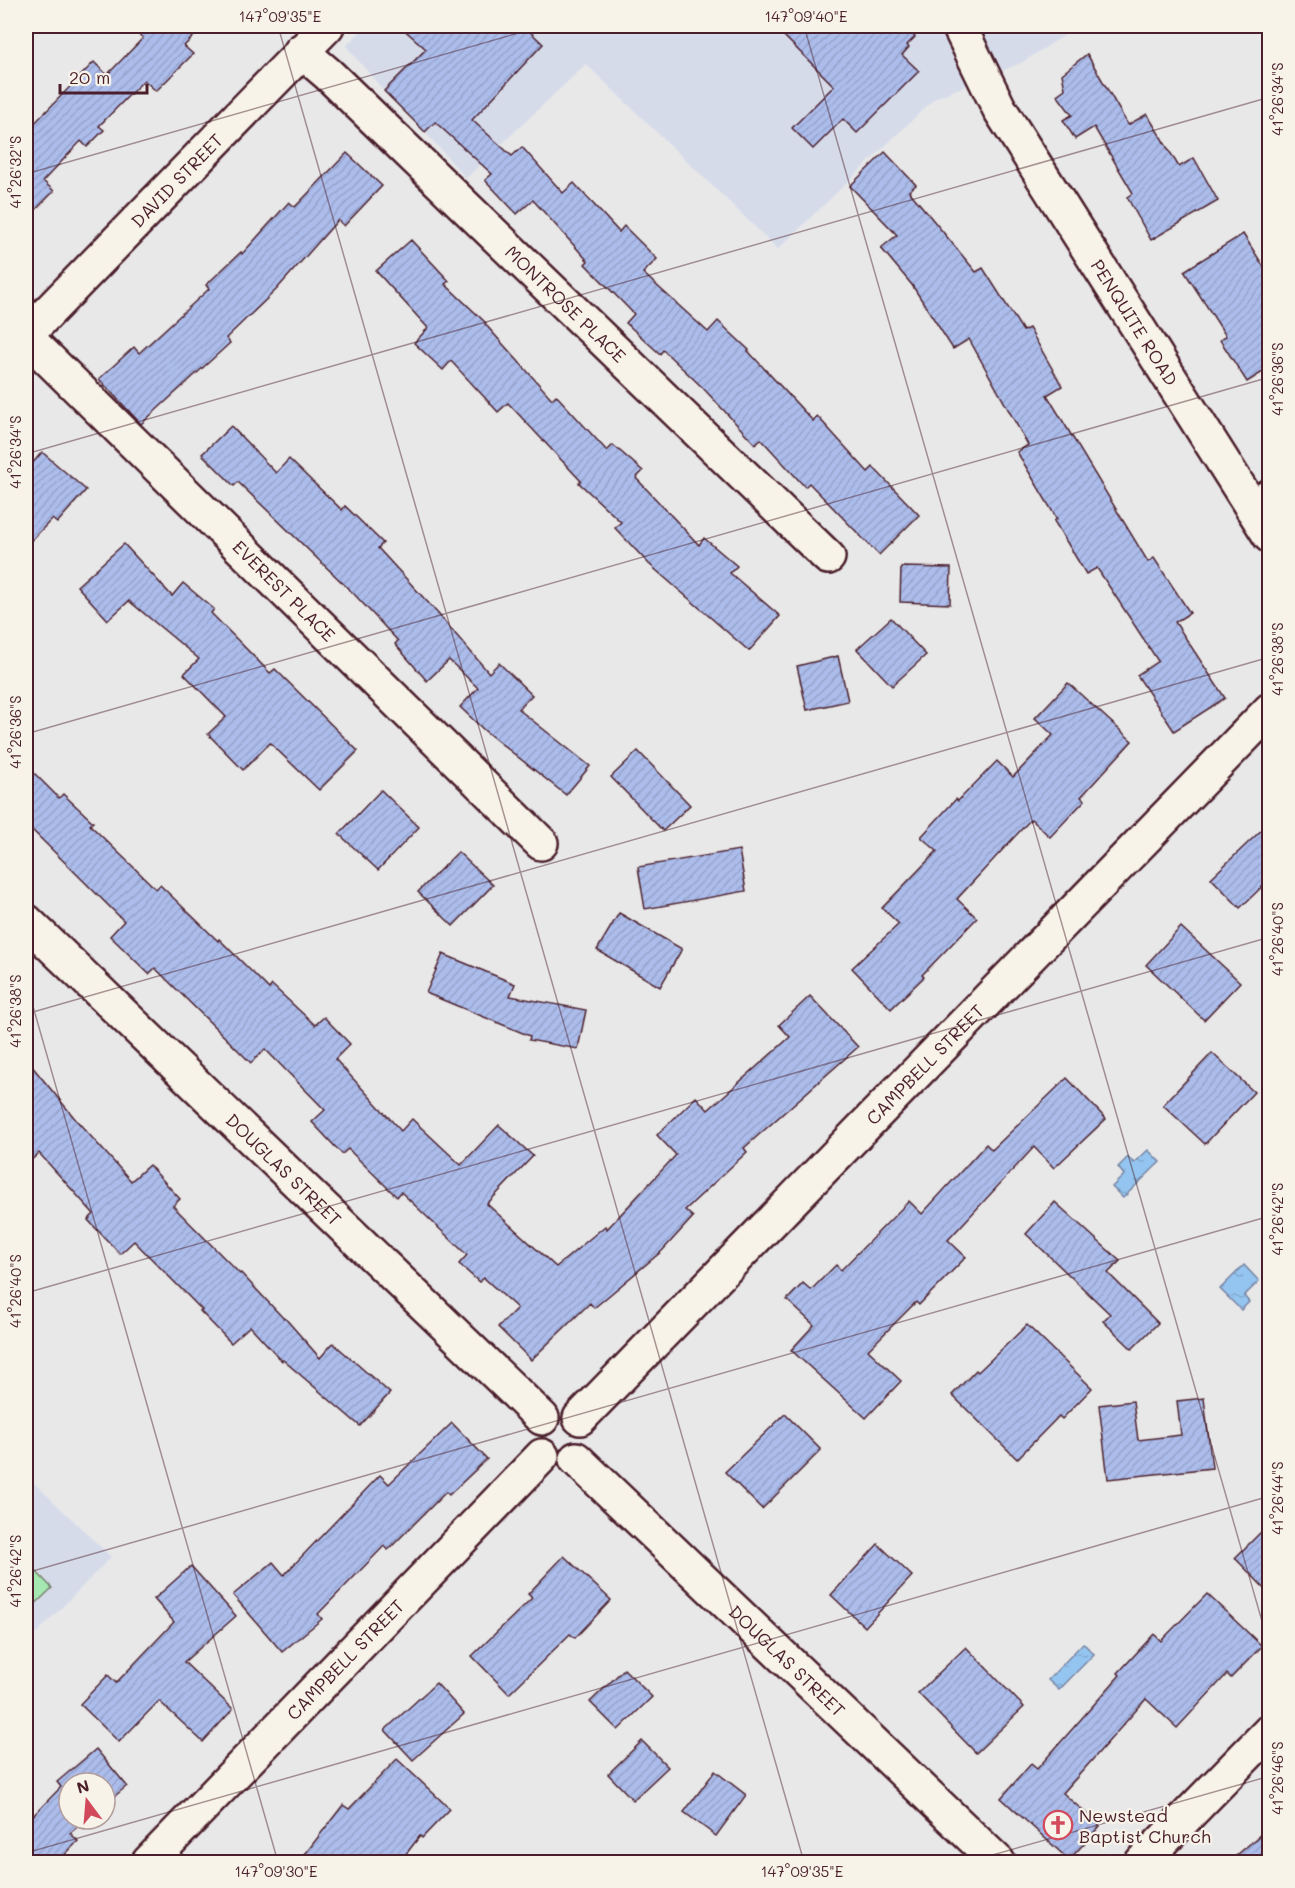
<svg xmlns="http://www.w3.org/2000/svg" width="1295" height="1888" font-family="Mali,sans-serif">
	<defs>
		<pattern id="water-ripples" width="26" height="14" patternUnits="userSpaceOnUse" patternTransform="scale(1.5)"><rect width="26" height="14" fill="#94c5f0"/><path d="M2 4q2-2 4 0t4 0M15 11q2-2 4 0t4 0" fill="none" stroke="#81a9ce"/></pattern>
		<pattern id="building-hatch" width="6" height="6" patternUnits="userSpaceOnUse" patternTransform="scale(1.5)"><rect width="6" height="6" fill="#acbdec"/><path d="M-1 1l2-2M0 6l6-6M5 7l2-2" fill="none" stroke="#96a2cb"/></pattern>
	</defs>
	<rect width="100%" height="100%" fill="#e8e8e9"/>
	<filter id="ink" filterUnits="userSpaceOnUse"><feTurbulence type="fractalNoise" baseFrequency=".0167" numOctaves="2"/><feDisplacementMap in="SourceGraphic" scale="12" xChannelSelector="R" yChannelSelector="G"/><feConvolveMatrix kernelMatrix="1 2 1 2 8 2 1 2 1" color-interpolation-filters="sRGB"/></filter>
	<g filter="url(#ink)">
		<g fill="#d6dbea">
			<path d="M366,26H1079L1021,63L935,98L778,249L586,64L466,178L425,132L384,91L346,46Z"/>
			<path d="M26,1475L111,1557L26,1644Z"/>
		</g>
		<path fill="#a6e8b2" stroke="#78846e" stroke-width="1.5" d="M26,1561L52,1588L26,1613Z"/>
		<g fill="url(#water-ripples)" stroke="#7683a1" stroke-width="1.5">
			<path d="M1148,1150L1160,1162L1123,1198L1112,1187L1124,1175L1118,1167L1128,1157L1134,1163Z"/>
			<path d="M1244,1265L1259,1281L1244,1296L1249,1302L1241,1310L1220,1289Z"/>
			<path d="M1083,1643L1094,1654L1059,1690L1048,1680Z"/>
		</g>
		<g fill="url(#building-hatch)" stroke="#4a1f2b" stroke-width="1.5">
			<path d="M129,26H204L184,46L193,54L156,91L144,80L99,126L104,130L87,147L81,141L43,181L54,191L26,220V132L94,62L107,75L143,38Z"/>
			<path d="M400,26H524L543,44L472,120L512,156L522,147L563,193L574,183L619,232L624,226L657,259L643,273L708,332L718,321L749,350L748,351L813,421L817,416L868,472L873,467L919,515L879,555L809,483L805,487L761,439L755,444L703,388L663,350L660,354L626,323L634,314L585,264L588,261L533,200L517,214L485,180L492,174L435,122L425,132L384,91L426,49Z"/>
			<path d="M774,26H903L915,37L907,45L909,47L902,55L919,71L857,133L843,119L813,149L792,128L834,86Z"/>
			<path d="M1087,54L1128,125L1147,114L1179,167L1194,158L1218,201L1151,240L1127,197L1133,193L1094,127L1075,139L1063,120L1072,115L1057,95L1065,89L1062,74Z"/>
			<path d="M885,152L916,185L909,191L976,272L983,268L1023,331L1029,328L1062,386L1047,395L1148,562L1154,558L1190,613L1175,622L1225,698L1174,731L1137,675L1158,661L1097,568L1086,574L1054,521L1057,519L1017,452L1028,445L969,339L953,349L912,285L881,248L897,235L850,186Z"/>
			<path d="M347,153L382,186L344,226L338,220L276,290L226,338L230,343L141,424L99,379L134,347L139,353L209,289L206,285L241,252L242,254L289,202L295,207Z"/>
			<path d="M1243,234L1269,275V368L1247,382L1220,340L1226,336L1184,271Z"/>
			<path d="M411,240L449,281L445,284L486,323L485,324L552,399L556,395L607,451L613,445L643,471L636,478L699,545L704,538L737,566L730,573L780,616L749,651L649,564L615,528L621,522L579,483L581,481L508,403L498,412L451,361L443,370L414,343L428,328L376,271Z"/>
			<path d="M231,426L276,473L289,459L342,510L345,506L383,543L378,548L433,608L489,673L499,663L532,695L518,709L590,766L566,795L485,731L460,707L478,688L449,660L427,681L395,644L398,641L354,594L238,482L234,486L202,454Z"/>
			<path d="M42,452L86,490L57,523L52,519L26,546V471Z"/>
			<path d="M124,544L172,596L183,583L214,609L211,613L270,673L275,669L358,751L319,790L270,743L243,770L208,734L226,717L184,674L199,659L129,601L108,620L77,586Z"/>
			<path d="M901,567L951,568L950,604L900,602Z"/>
			<path d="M891,618L926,655L892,686L857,649Z"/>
			<path d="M838,656L848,701L807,710L797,666Z"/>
			<path d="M1068,683L1132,741L1081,797L1085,800L1050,837L1031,819L957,899L977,918L922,975L924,977L891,1009L852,968L899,924L882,908L937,851L921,837L956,799L958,801L997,761L1013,777L1053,735L1035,718Z"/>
			<path d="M638,751L690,805L663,831L611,777Z"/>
			<path d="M26,765L59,798L63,794L93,822L90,825L156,889L160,885L218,941L219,939L269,989L272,985L315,1025L324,1017L350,1044L335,1059L401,1131L412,1119L461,1165L499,1125L533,1156L487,1204L556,1267L605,1226L607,1229L676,1155L657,1135L696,1097L708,1110L790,1037L779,1025L810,996L858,1047L744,1148L747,1152L685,1210L693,1217L662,1251L594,1308L590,1303L531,1360L498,1327L517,1308L484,1278L479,1282L459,1264L467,1255L401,1192L397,1197L348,1149L342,1154L312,1122L325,1110L265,1049L251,1063L155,968L149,974L110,936L124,921L26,824Z"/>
			<path d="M381,790L419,827L378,870L339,834Z"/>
			<path d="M1269,823V880L1240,908L1211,878Z"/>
			<path d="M739,850L746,891L645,909L638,867Z"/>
			<path d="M458,852L493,885L453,926L418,892Z"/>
			<path d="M619,913L682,949L660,987L597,950Z"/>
			<path d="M1181,927L1240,982L1204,1020L1146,965Z"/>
			<path d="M443,954L515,984L510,996L586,1010L578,1049L529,1040L530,1036L426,993Z"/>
			<path d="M1212,1053L1254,1092L1205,1144L1163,1105Z"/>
			<path d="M26,1059L77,1121L131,1181L149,1165L180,1199L173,1206L240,1274L241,1273L284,1319L285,1318L320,1358L333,1343L390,1393L360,1426L283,1360L282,1361L250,1326L231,1343L200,1311L202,1310L134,1241L120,1254L88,1220L94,1214L39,1153L26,1165Z"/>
			<path d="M1067,1078L1106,1119L1054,1168L1034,1147L948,1240L966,1257L919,1305L916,1302L868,1350L901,1381L866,1418L791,1350L814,1325L787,1300L803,1283L811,1290L836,1265L841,1270L909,1201L922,1214L986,1144L992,1150Z"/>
			<path d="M1055,1202L1120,1261L1108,1273L1158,1323L1132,1349L1103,1321L1110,1314L1026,1234Z"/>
			<path d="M1027,1325L1092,1388L1062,1419L1059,1416L1017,1459L952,1395L976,1370L978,1372Z"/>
			<path d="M1204,1398L1212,1468L1108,1479L1099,1405L1133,1401L1138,1440L1181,1435L1177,1401Z"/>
			<path d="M785,1414L821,1450L762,1509L725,1472Z"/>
			<path d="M452,1423L487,1459L449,1495L446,1492L388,1550L384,1546L318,1614L322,1619L282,1652L233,1595L273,1562L284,1575L380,1475L389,1484Z"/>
			<path d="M1269,1524V1593L1235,1558Z"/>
			<path d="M878,1544L912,1576L865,1627L831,1595Z"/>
			<path d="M564,1556L611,1600L575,1638L570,1634L509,1694L472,1656L532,1598L528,1594Z"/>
			<path d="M191,1566L236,1616L184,1662L233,1709L203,1742L159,1701L119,1742L80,1704L108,1675L116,1683L174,1622L154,1599Z"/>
			<path d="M1207,1594L1262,1646L1231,1678L1227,1674L1177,1728L1146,1699L1063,1793L1100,1826L1069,1860L1001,1798L1031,1764L1037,1769L1120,1675L1118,1673L1154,1634L1161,1641Z"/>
			<path d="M966,1647L1024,1707L976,1753L918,1693Z"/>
			<path d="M624,1669L652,1697L618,1730L590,1702Z"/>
			<path d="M436,1683L464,1714L413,1760L385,1730Z"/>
			<path d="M642,1741L668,1767L633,1800L608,1774Z"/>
			<path d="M96,1749L127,1786L105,1804V1783H69V1819H87L70,1833L78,1841L57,1863H34L26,1854V1823L61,1787L57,1782Z"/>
			<path d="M397,1759L450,1809L422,1838L420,1836L399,1863H298L343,1805L349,1809Z"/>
			<path d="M715,1771L746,1795L716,1836L684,1812Z"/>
			<path d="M1269,1827V1863H1228Z"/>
		</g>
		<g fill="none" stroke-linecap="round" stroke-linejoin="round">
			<g stroke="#4a1f2b" stroke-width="38">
				<g id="minor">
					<path id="s1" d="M301,51L328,74L828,557"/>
					<path id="s2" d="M26,337L541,843"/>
					<path d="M1252,508L1270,496"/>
					<path id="s3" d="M26,921L542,1418"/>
					<path id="s4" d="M580,1418L1270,710"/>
					<path id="s5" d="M576,1459L998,1862"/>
					<path id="s6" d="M149,1862L542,1456"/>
					<path d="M1142,1862L1270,1731"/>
				</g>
			</g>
			<g stroke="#4a1f2b" stroke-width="38">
				<g id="tertiary">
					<path id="s7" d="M959,26L999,108L1270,536"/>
					<path id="s8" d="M26,335L327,26"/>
				</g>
			</g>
			<use href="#minor" stroke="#f7f3e8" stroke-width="33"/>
			<use href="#tertiary" stroke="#f7f3e8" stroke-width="33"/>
		</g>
	</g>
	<path fill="none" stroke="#4a1f2b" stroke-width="1.5" stroke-opacity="0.45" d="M278,26L804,1862M804,26L1270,1649M26,174L543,26M26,454L1270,97M26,734L1270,377M26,982L278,1862M26,1014L1270,657M26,1293L1270,937M26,1573L1270,1216M26,1853L1270,1496M968,1862L1270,1776"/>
	<defs>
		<g id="church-ring" transform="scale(1.5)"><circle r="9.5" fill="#f7f3e8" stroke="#d1495b" stroke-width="1.5"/><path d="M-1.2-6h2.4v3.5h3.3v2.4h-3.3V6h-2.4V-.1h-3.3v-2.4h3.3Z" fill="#d1495b"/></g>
	</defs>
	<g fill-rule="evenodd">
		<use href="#church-ring" x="1058" y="1825"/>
	</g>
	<g text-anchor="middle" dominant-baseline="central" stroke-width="4.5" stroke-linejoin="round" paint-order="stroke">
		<g font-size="18" fill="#4a1f2b" stroke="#f7f3e8">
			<text stroke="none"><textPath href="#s8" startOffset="216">DAVID STREET</textPath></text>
			<text stroke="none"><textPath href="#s1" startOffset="366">MONTROSE PLACE</textPath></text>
			<text stroke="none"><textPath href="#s7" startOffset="345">PENQUITE ROAD</textPath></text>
			<text stroke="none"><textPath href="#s2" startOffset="362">EVEREST PLACE</textPath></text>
			<text stroke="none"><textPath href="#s4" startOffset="494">CAMPBELL STREET</textPath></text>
			<text stroke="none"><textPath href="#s3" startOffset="358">DOUGLAS STREET</textPath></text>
			<text stroke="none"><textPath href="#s6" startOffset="282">CAMPBELL STREET</textPath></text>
			<text stroke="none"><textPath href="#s5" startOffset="292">DOUGLAS STREET</textPath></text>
		</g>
		<g font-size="18" fill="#4a1f2b" stroke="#f7f3e8" text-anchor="start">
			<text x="1079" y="1815">Newstead<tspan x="1079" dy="21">Baptist Church</tspan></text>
		</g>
	</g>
	<rect width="1295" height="1888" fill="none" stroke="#f7f3e8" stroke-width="66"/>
	<g transform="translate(87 1801) rotate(344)"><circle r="28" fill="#f7f3e8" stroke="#b29e9c" stroke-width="1.5"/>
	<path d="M0-4.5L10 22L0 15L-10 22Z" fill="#d1495b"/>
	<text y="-9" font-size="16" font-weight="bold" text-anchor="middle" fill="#4a1f2b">N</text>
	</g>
	<path d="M60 84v9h87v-9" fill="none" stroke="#4a1f2b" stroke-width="3"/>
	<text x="69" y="84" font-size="18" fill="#4a1f2b" stroke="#f7f3e8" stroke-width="4.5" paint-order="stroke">20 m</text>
	<rect x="33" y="33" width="1229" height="1822" fill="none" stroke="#4a1f2b" stroke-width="2"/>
	<g font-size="15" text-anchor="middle" fill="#4a1f2b">
		<text x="280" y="22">147°09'35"E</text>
		<text x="806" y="22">147°09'40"E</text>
		<text transform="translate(1278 99) rotate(-90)" y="5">41°26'34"S</text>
		<text transform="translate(16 172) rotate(-90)" y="5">41°26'32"S</text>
		<text transform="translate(1278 379) rotate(-90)" y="5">41°26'36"S</text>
		<text transform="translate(16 452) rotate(-90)" y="5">41°26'34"S</text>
		<text transform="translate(1278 659) rotate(-90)" y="5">41°26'38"S</text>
		<text transform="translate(16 732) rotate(-90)" y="5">41°26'36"S</text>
		<text transform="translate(1278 939) rotate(-90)" y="5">41°26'40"S</text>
		<text transform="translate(16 1011) rotate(-90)" y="5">41°26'38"S</text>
		<text transform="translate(1278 1219) rotate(-90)" y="5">41°26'42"S</text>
		<text transform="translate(16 1291) rotate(-90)" y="5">41°26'40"S</text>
		<text transform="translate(1278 1498) rotate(-90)" y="5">41°26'44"S</text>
		<text transform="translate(16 1571) rotate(-90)" y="5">41°26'42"S</text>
		<text transform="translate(1278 1778) rotate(-90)" y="5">41°26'46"S</text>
		<text x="276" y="1877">147°09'30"E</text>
		<text x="802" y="1877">147°09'35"E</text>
	</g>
</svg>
